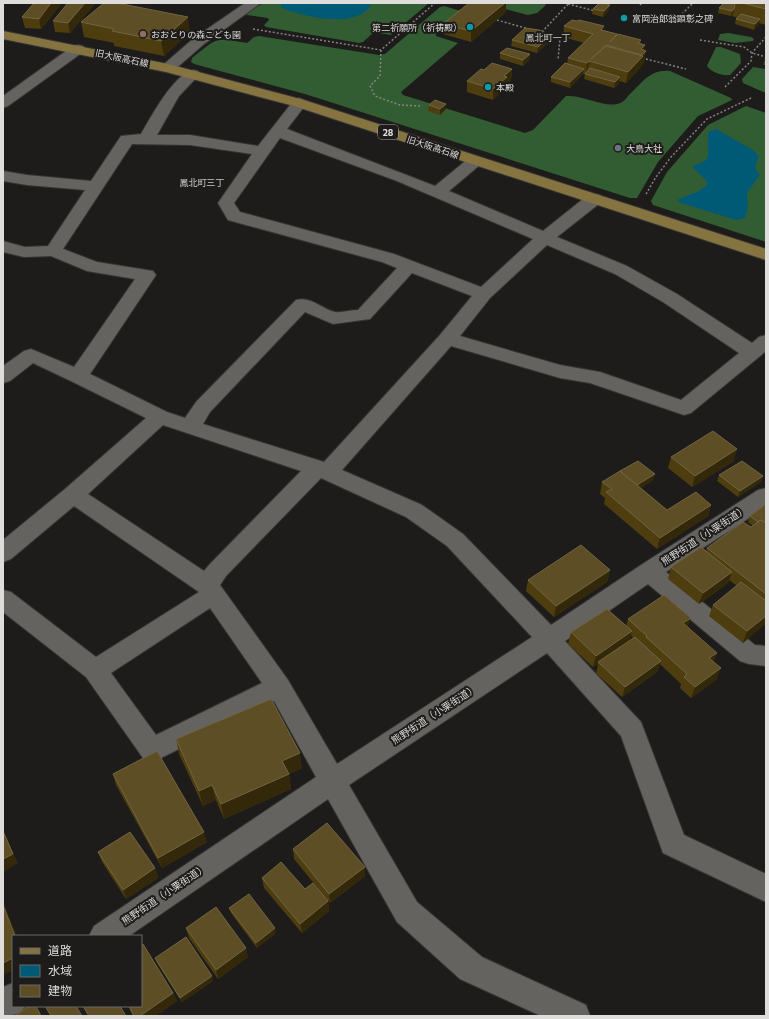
<svg xmlns="http://www.w3.org/2000/svg" width="769" height="1019" font-family="Commissioner,'Noto Sans JP',sans-serif">
	<rect width="100%" height="100%" fill="#1d1c1a"/>
	<g fill="#325d33">
		<path d="M263,3H429L391,35L374,32L363,42L359,43L266,27L264,25L269,20L268,18L247,15L246,14Z"/>
		<path d="M483,3H544L546,5L537,13L528,15Z"/>
		<path d="M444,6L461,11L462,13L436,33V36L458,43L401,92L403,95L525,133L533,130L566,96C584,95 606,109 620,103C624,102 627,97 629,95C643,82 650,69 670,71L731,98L732,100L698,116L658,162L637,198H630L305,94L194,64L191,62L192,58C218,38 213,37 247,43L254,37L259,36L379,55L385,54L440,7Z"/>
		<path d="M728,33L751,37L754,39L753,41L735,43L718,40L720,34Z"/>
		<path d="M716,47H721L740,54L741,63L730,75C722,76 711,72 707,66Z"/>
		<path d="M753,67L766,69V93L743,83L742,79Z"/>
		<path d="M746,106L766,113V242L653,205L651,201L667,172L708,125Z"/>
	</g>
	<g fill="#015a75">
		<path d="M281,3H369L371,6C353,29 308,17 284,9L281,7Z"/>
		<path d="M716,129L753,150L759,156L755,168L760,175L747,193L748,207L745,218L736,220L681,203L677,200L699,191L708,184C705,177 696,172 692,166L705,161L708,157V132Z"/>
	</g>
	<g fill="none" stroke-linecap="round" stroke-linejoin="round">
		<g stroke="#373635" stroke-width="2">
			<g id="minor">
				<path d="M245,3H261L204,44L173,71L168,72L163,71L161,68L163,65L194,38Z"/>
				<path d="M78,45L83,46L85,49L83,52L8,106L3,108V96L73,46Z"/>
				<path d="M193,70L198,71L200,74L179,96L157,135H190L258,146L294,100L299,98L304,100L307,103L287,129L435,186L469,158L475,156L481,158L483,161L481,164L449,191L543,231L588,195L594,194L600,195L602,199L600,203L557,237L627,266L677,294L752,343L759,337L766,335V351L691,413L684,415L590,383L560,378L451,346L342,470L422,505L463,534L551,625L641,565L758,490L766,488V507L666,572L755,645L766,646V666L749,664L740,661L648,584L565,641L641,722L684,835L766,874V902L663,853L621,736L547,653L349,785L417,902L482,957L586,1005L590,1016H541L460,979L397,922L328,799L129,936H89L94,926L316,777L274,701L161,758L152,761L143,758L86,677L3,612V590L11,592L96,657L199,592L74,506L11,559L3,562V540L65,489L146,418L71,381L33,363L10,381L3,383V366L24,351L31,349L74,367L135,279L87,271L51,256L24,257L3,252V241L25,247L48,246L85,190L27,185L3,181V171L27,175L91,181L121,136L141,134C151,117 173,75 193,70ZM280,138L397,181L533,239L481,287L394,254L240,212L234,203ZM132,144L190,145L252,154L218,203L228,220L382,262L397,268L358,310C351,310 342,313 335,312C321,309 312,296 296,300L196,402L185,418L167,412L90,374L156,275L153,271L147,270L97,262L63,249ZM547,245L615,274L663,302L739,353L681,400L600,372L560,365L460,336L490,298ZM412,273L472,296L440,335L324,462L203,424L210,412L305,312L333,324L370,319ZM163,425L301,471L210,564L204,571L88,494ZM321,478L406,517L447,546L532,637L337,764L288,680L220,585L226,576ZM210,608L262,683L156,735L111,673Z"/>
				<path d="M13,983V1006H25C21,1014 11,1016 3,1016V987Z"/>
			</g>
		</g>
		<g stroke="#373635" stroke-width="2">
			<path id="major" d="M3,31L168,64L304,100L766,249V260L294,106L166,72L3,39Z"/>
		</g>
		<g stroke="#848381" stroke-width="1.5" stroke-dasharray="2 2" stroke-linecap="butt">
			<path d="M568,4L595,11"/>
			<path d="M640,5L642,3"/>
			<path d="M682,14L693,3"/>
			<path d="M497,20L560,38L558,60"/>
			<path d="M253,29L381,50L435,3"/>
			<path d="M542,32L569,3"/>
			<path d="M700,40L744,47L752,53L766,57"/>
			<path d="M381,50L380,76L370,86L375,96L400,105L421,106"/>
			<path d="M642,58L686,69"/>
			<path d="M725,87L751,61L752,53L766,37"/>
			<path d="M646,194L656,177L671,157L707,119L751,98"/>
		</g>
		<use href="#minor" fill="#646360" fill-rule="evenodd"/>
		<use href="#major" fill="#857340" fill-rule="evenodd"/>
	</g>
	<g fill="#4d3d0f" fill-rule="evenodd">
		<path d="M34,3H62L41,29L25,28L22,17Z"/>
		<path d="M68,3H93L94,5L70,33L55,32L53,21Z"/>
		<path d="M724,3H766V25L759,23L754,30L735,24L736,19L738,18L732,16L733,14L731,16L718,13L719,8Z"/>
		<path d="M593,9L609,10L603,17L592,14Z"/>
		<path d="M506,12L471,42L443,34V24Z"/>
		<path d="M81,22L190,32L164,56L114,46V43L84,37Z"/>
		<path d="M564,26L604,30L617,35L641,40L640,44L645,45L644,50L646,51L644,62L642,65L641,67L626,83L619,81V83L614,88L584,79L585,74H583L570,88L551,82V77L567,64L568,58L584,43L563,37Z"/>
		<path d="M512,40L550,41L537,53L511,46Z"/>
		<path d="M500,53L530,54L529,60L523,66L500,59Z"/>
		<path d="M766,58V65H763L765,59Z"/>
		<path d="M512,69L511,80L506,84V88L493,100L467,92V81L484,70Z"/>
		<path d="M446,104V109L440,115L428,111L429,105Z"/>
		<path d="M671,457L734,461L692,487L668,468Z"/>
		<path d="M719,475L763,476L761,482L738,497L717,481Z"/>
		<path d="M653,480L641,488L667,510L711,505L708,516L657,549L604,504L605,498L600,494L602,482Z"/>
		<path d="M766,504V623L743,643L709,616L713,605L737,586L729,580L728,583L699,604L668,579L671,567L706,551L707,548L751,527L753,526L748,522L750,516Z"/>
		<path d="M610,570L607,582L554,617L526,591L528,580Z"/>
		<path d="M628,619L688,627L714,662L717,679L691,698L680,688L681,684L660,664L657,672L622,697L596,673L598,664L593,667L568,644L571,632L626,626ZM631,635L633,638L629,641Z"/>
		<path d="M176,739L302,768L289,774L291,789L224,819L216,800L203,806L179,754Z"/>
		<path d="M113,774L207,842L162,868L116,785Z"/>
		<path d="M293,849L365,876L330,903L294,859Z"/>
		<path d="M98,852L155,868L158,878L126,899L102,862Z"/>
		<path d="M262,878L328,901L329,911L302,933L264,888Z"/>
		<path d="M229,908L276,933L257,948L231,913Z"/>
		<path d="M186,928L248,957L218,979L189,938Z"/>
		<path d="M155,958L213,981L182,1002L157,963Z"/>
		<path d="M173,993L177,1001L155,1016H133L128,1006H141Z"/>
	</g>
	<g fill="#33290a">
		<path d="M51,3H62L41,29L39,19Z"/>
		<path d="M85,3H93L94,5L70,33L68,23Z"/>
		<path d="M505,3H506V12L471,42V31Z"/>
		<path d="M610,5L609,10L603,17L604,11Z"/>
		<path d="M734,9L733,14L731,16L732,11Z"/>
		<path d="M188,17L190,32L164,56L161,41Z"/>
		<path d="M760,19L759,24L754,30L755,24Z"/>
		<path d="M551,35L550,41L537,53L538,47Z"/>
		<path d="M645,45L644,54L646,51L644,62L642,65L641,67L626,83L628,72L642,57V55L641,49Z"/>
		<path d="M530,54L529,60L523,66V60Z"/>
		<path d="M589,61L587,72L586,74L587,63Z"/>
		<path d="M512,69L511,80L506,84V88L493,100V89L504,76Z"/>
		<path d="M584,69L583,74L570,88V82Z"/>
		<path d="M620,77L619,83L614,88L615,82Z"/>
		<path d="M446,104V109L440,115V109Z"/>
		<path d="M737,449L734,461L692,487L695,476Z"/>
		<path d="M655,474L653,480L634,493L635,487Z"/>
		<path d="M763,476L761,482L738,497L740,491Z"/>
		<path d="M711,505L708,516L657,549L660,538Z"/>
		<path d="M610,570L607,582L554,617L556,606Z"/>
		<path d="M732,572L728,583L699,604L703,593Z"/>
		<path d="M766,616V623L743,643L747,631Z"/>
		<path d="M691,618L687,629L683,623Z"/>
		<path d="M632,631L629,642L598,662V664L593,667L596,656Z"/>
		<path d="M717,653L713,664L709,658Z"/>
		<path d="M661,661L657,672L622,697L625,687Z"/>
		<path d="M721,668L717,679L691,698L695,687Z"/>
		<path d="M300,753L302,768L284,776L282,761Z"/>
		<path d="M289,774L291,789L224,819L221,804Z"/>
		<path d="M212,785L216,800L203,806L199,791Z"/>
		<path d="M3,830L18,863L3,872Z"/>
		<path d="M204,832L207,842L162,868L158,858Z"/>
		<path d="M365,867V876L330,903L329,894Z"/>
		<path d="M155,868L158,878L126,899L123,890Z"/>
		<path d="M3,901L17,936H15L3,905Z"/>
		<path d="M328,901L329,911L302,933L300,924Z"/>
		<path d="M275,928L276,933L257,948L256,943Z"/>
		<path d="M246,948L248,957L218,979L216,970Z"/>
		<path d="M13,958V970L3,975V963Z"/>
		<path d="M212,976L213,981L182,1002L180,998Z"/>
		<path d="M173,993L177,1001L155,1016H140Z"/>
	</g>
	<g fill="#5d4e25" stroke="#716542">
		<path d="M34,3H51L39,19L22,17Z"/>
		<path d="M68,3H85L68,23L53,21Z"/>
		<path d="M104,3H117L188,17L161,41L112,31L114,29L81,22Z"/>
		<path d="M469,3H505L471,31L443,24Z"/>
		<path d="M599,3H603L610,5L604,11L593,9Z"/>
		<path d="M724,3H735L734,9L732,11L719,8Z"/>
		<path d="M742,3H766V9Z"/>
		<path d="M741,14L760,19L755,24L736,19Z"/>
		<path d="M572,20L577,21L579,20L604,26L601,30L617,34L610,42L618,34L641,40L638,43L645,45L641,49L646,51L642,55L606,45L591,59L606,46L643,56L628,72L589,61L587,63L568,58L593,34L564,26Z"/>
		<path d="M525,28L539,30L551,35L538,47L512,40Z"/>
		<path d="M507,48L530,54L523,60L500,53Z"/>
		<path d="M492,63L512,69L504,76L507,77L493,89L467,81L481,69L484,70Z"/>
		<path d="M565,63L584,69L570,82L551,77Z"/>
		<path d="M590,68L620,77L615,82L585,74Z"/>
		<path d="M435,100L446,104L440,109L429,105Z"/>
		<path d="M713,431L737,449L695,476L671,457Z"/>
		<path d="M638,461L655,474L637,485L620,471Z"/>
		<path d="M742,461L763,476L740,491L719,475Z"/>
		<path d="M620,471L667,510L696,492L711,505L660,538L606,492L612,489L602,482Z"/>
		<path d="M766,504V523L761,520L758,522L750,516Z"/>
		<path d="M761,520L766,523V594L707,548L743,522L751,527Z"/>
		<path d="M581,545L610,570L556,606L528,580Z"/>
		<path d="M701,547L732,572L703,593L671,567Z"/>
		<path d="M741,582L766,601V616L747,631L713,605Z"/>
		<path d="M664,595L691,618L683,623L717,653L709,658L721,668L695,687L684,677L687,674L646,637L647,636L628,619Z"/>
		<path d="M607,609L632,631L596,656L571,632Z"/>
		<path d="M635,637L661,661L625,687L598,662Z"/>
		<path d="M271,699L300,753L282,761L289,774L221,804L212,785L199,791L176,739Z"/>
		<path d="M157,751L204,832L158,858L113,774Z"/>
		<path d="M327,823L365,867L329,894L293,849Z"/>
		<path d="M3,831L13,854L3,859Z"/>
		<path d="M130,832L155,868L123,890L98,852Z"/>
		<path d="M281,862L305,889L313,883L328,901L300,924L262,878Z"/>
		<path d="M249,894L275,928L256,943L229,908Z"/>
		<path d="M3,905L15,936H13V958L3,963Z"/>
		<path d="M216,907L246,948L216,970L186,928Z"/>
		<path d="M186,937L212,976L180,998L155,958Z"/>
		<path d="M143,944L173,993L140,1016H134L129,1006H141V945Z"/>
		<path d="M29,1006H36L41,1016H14Z"/>
		<path d="M45,1006H76L82,1016H51Z"/>
		<path d="M83,1006H120L126,1016H89Z"/>
	</g>
	<g fill="#0f9aa8" stroke="#1d1c1a" stroke-width="1.5">
		<circle cx="624" cy="18" r="4"/>
		<circle cx="470" cy="27" r="4"/>
		<circle cx="488" cy="87" r="4"/>
	</g>
	<circle fill="#8d6e63" stroke="#1d1c1a" stroke-width="1.5" cx="143" cy="34" r="4"/>
	<circle fill="#6b7280" stroke="#1d1c1a" stroke-width="1.5" cx="618" cy="148" r="4"/>
	<g text-anchor="middle" dominant-baseline="central" stroke-width="4" stroke-linejoin="round" paint-order="stroke">
		<g font-size="9" fill="#dedddb" stroke="#1d1c1a" text-anchor="start">
			<text x="632" y="18">富岡治郎翁顕彰之碑</text>
			<text x="462" y="27" text-anchor="end">第二祈願所（祈祷殿）</text>
			<text x="151" y="34">おおとりの森こども園</text>
			<text x="496" y="87">本殿</text>
			<text x="626" y="148">大鳥大社</text>
		</g>
		<g font-size="9" fill="#cac9c6" stroke="#1d1c1a">
			<text x="548" y="37">鳳北町一丁</text>
			<text x="202" y="182">鳳北町三丁</text>
		</g>
		<g font-size="9" fill="#dedddb" stroke="#1d1c1a">
			<text transform="translate(122 58) rotate(12)">旧大阪高石線</text>
			<text transform="translate(433 147) rotate(18)">旧大阪高石線</text>
		</g>
		<rect fill="#1d1c1a" stroke="#a4a3a1" stroke-width="1" x="378" y="125" width="20" height="14" rx="3"/>
		<g font-size="9" font-weight="bold" fill="#dedddb">
			<text x="388" y="132">28</text>
		</g>
		<g font-size="10" fill="#dedddb" stroke="#1d1c1a">
			<text transform="translate(704 535) rotate(-33)">熊野街道（小栗街道）</text>
			<text transform="translate(434 714) rotate(-33)">熊野街道（小栗街道）</text>
			<text transform="translate(164 894) rotate(-34)">熊野街道（小栗街道）</text>
		</g>
	</g>
	<rect width="769" height="1019" fill="none" stroke="#dedddb" stroke-width="8"/>
	<rect x="12" y="935" width="130" height="72" fill="#1d1c1a" stroke="#6a6967"/>
	<rect x="20" y="948" width="20" height="6" fill="#857340" stroke="#6a6967"/>
	<text x="48" y="955" font-size="12" fill="#dedddb">道路</text>
	<rect x="20" y="965" width="20" height="12" fill="#015a75" stroke="#6a6967"/>
	<text x="48" y="975" font-size="12" fill="#dedddb">水域</text>
	<rect x="20" y="985" width="20" height="12" fill="#5d4e25" stroke="#6a6967"/>
	<text x="48" y="995" font-size="12" fill="#dedddb">建物</text>
</svg>
